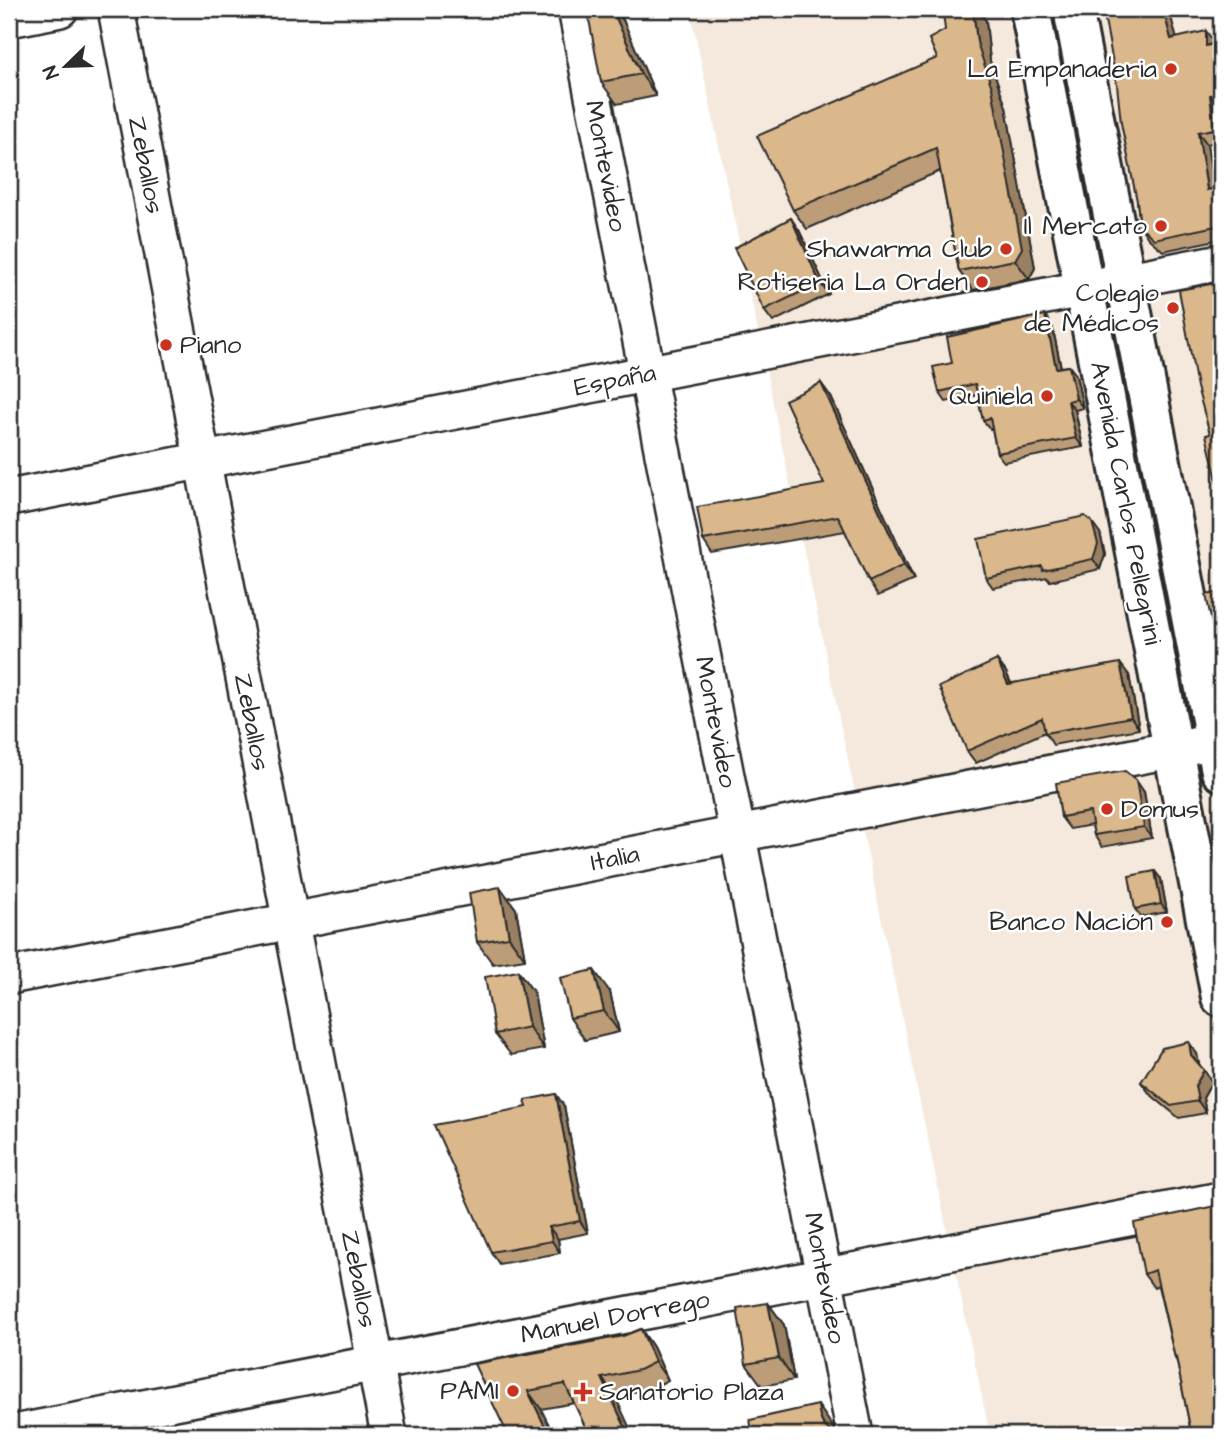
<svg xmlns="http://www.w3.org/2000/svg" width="1230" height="1444" font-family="'Architects Daughter',sans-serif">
	<rect width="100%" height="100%" fill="#fff"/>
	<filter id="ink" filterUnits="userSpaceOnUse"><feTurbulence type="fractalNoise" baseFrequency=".0143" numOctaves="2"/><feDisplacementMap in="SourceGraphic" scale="14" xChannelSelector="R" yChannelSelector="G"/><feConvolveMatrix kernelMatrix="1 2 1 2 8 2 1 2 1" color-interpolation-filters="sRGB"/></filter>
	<g filter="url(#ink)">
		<path fill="#f4e9dc" d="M690,9H1221V1435H990Z"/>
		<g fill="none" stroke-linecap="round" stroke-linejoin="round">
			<g stroke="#2b2b2b" stroke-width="40">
				<g id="minor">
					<path d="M116,9L389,1435"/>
					<path d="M576,9L855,1435"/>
					<path d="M9,19L60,9"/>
					<path d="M9,498L1221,262"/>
					<path d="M9,976L1221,740"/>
					<path d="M9,1434L1221,1200"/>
				</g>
			</g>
			<g stroke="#2b2b2b" stroke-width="44">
				<g id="major">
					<path d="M1030,9L1221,997"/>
					<path d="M1073,9L1221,771"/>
				</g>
			</g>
			<use href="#minor" stroke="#fff" stroke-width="35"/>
			<use href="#major" stroke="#fff" stroke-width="38"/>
		</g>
		<g fill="#bc9d78" stroke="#2b2b2b" stroke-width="2">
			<path d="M623,20L656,96L617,104L601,82Z"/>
			<path d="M986,21L990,61L1006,107L1035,268L1029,279L973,290L959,271L940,171L807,229L793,210Z"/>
			<path d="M1176,38L1215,43L1221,42V107H1219L1221,141L1207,144L1214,189L1221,187V239L1163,251L1148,238L1140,226L1137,201Z"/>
			<path d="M799,230L829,294L773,322L764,310Z"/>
			<path d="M1052,325L1061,367L1069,366L1076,375L1083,408L1075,410L1083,447L1004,462L997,453L992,429H990L983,420L977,395L946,402L939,392L952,363Z"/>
			<path d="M821,383L831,397L914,580L878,596L869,582L845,531L712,554L703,540L824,484Z"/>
			<path d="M1100,533L1105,554L1100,569L1050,581L1047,577L993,588L986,578Z"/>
			<path d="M997,660L1006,672L1011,683L1129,675L1139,729L1053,745L1045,732L976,763L967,751Z"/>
			<path d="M1144,792L1152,838L1102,847L1094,835L1092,825L1070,829L1061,817Z"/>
			<path d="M1161,879L1167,912L1141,917L1135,909Z"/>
			<path d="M500,887L516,909L525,959L493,964L477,942Z"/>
			<path d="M518,971L534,993L544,1049L511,1055L495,1034Z"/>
			<path d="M610,992L619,1032L585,1040L570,1018Z"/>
			<path d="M1197,1054L1199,1065L1212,1082L1203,1098L1206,1113L1179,1118L1150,1094L1141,1082Z"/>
			<path d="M564,1106L588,1233L558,1239L560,1253L499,1264L491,1252L527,1107Z"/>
			<path d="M1215,1206L1191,1432L1177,1362L1175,1358L1158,1286L1154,1288L1144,1274Z"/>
			<path d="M768,1303L784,1325L794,1380L762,1386L746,1364Z"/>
			<path d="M641,1329L653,1347L668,1380L652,1388L615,1396L541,1409L474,1364L623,1336Z"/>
		</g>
		<g fill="#998062" stroke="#2b2b2b" stroke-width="2">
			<path d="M612,9H615L623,20L656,96L641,74Z"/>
			<path d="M973,9H978L986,21L990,61L1006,107L1035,268L1029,279L1015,260L977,42Z"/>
			<path d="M1163,9H1169L1180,51L1171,39Z"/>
			<path d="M1206,31L1215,43L1206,46Z"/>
			<path d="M1210,95L1219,107L1221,140L1214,129Z"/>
			<path d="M1198,132L1207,144L1216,203L1207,190Z"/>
			<path d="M791,218L799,230L829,294L820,283Z"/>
			<path d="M1045,315L1052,325L1063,378L1056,368Z"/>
			<path d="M1069,366L1076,375L1083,408L1076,399Z"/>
			<path d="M821,383L831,397L914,580L904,565Z"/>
			<path d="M1068,401L1075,410L1083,447L1076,438Z"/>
			<path d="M1092,522L1100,533L1105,554L1100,569L1093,559Z"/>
			<path d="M997,660L1006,672L1016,696L1008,684Z"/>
			<path d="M1120,663L1129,675L1139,729L1131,717Z"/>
			<path d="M1136,780L1144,792L1152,838L1144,827Z"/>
			<path d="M1155,871L1161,879L1167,912L1161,904Z"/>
			<path d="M500,887L516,909L525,959L509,937Z"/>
			<path d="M594,970L610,992L619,1032L604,1011Z"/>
			<path d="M518,971L534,993L544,1049L529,1027Z"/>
			<path d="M1189,1042L1197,1054L1200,1067L1191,1055Z"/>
			<path d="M1204,1070L1212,1082L1203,1098L1206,1113L1198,1101L1195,1086Z"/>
			<path d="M556,1094L564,1106L588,1233L580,1221Z"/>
			<path d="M549,1227L558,1239L560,1253L552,1241Z"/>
			<path d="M768,1303L784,1325L794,1380L779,1358Z"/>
			<path d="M641,1329L653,1347L668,1380L655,1362Z"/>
			<path d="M602,1378L615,1396L633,1435H629Z"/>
			<path d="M528,1391L541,1409L554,1435H549Z"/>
			<path d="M818,1405L833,1427L835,1435H831L824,1426L820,1418Z"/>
		</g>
		<g fill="#dbb78c" stroke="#2b2b2b" stroke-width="2">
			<path d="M587,9H612L641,74L601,82Z"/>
			<path d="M952,9H973L977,42L992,88L1022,248L1015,260L959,271L936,148L793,210L757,136L937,58L929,39L945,30L943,12Z"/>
			<path d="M1103,9H1163L1171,39L1206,31V46L1221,42V93L1210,95L1214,129L1198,132L1207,190L1221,187V225L1154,239L1140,226L1137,201L1121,123L1117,85Z"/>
			<path d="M791,218L820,283L764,310L734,248Z"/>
			<path d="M1221,282V513L1216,476L1206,435L1210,434L1197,387L1179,290Z"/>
			<path d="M1045,315L1056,368L1069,366L1076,399L1068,401L1076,438L997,453L990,418L983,420L975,384L939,392L933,367L952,363L947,337Z"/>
			<path d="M821,383L904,565L869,582L838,516L703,540L697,507L824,484L785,400Z"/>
			<path d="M1085,516L1092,522L1098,544L1093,559L1043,570L1042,566L986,578L978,539Z"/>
			<path d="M1221,592V665L1206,595Z"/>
			<path d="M997,660L1008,684L1120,663L1131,717L1045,733L1042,718L967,751L939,687Z"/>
			<path d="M1125,771L1136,780L1144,827L1094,835L1090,812L1061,817L1056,783Z"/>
			<path d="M1155,871L1161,904L1135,909L1129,876Z"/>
			<path d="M500,887L509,937L477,942L469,893Z"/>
			<path d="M594,970L604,1011L570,1018L560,978Z"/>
			<path d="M518,971L529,1027L495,1034L485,977Z"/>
			<path d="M1189,1042L1191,1055L1204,1070L1195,1086L1198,1101L1171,1106L1141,1082L1162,1048Z"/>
			<path d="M556,1094L580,1221L549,1227L552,1241L491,1252L434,1125L527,1107L525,1100Z"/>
			<path d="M1221,1204V1435H1180L1191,1432L1176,1357L1175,1358L1155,1270L1144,1274L1134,1223L1215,1206Z"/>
			<path d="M768,1303L779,1358L746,1364L737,1308Z"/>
			<path d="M641,1329L655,1362L639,1370L602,1378L629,1435H589L565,1384L528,1391L549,1435H508L474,1364L623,1336Z"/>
			<path d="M818,1405L820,1418L824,1426L829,1430L831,1435H753L750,1420Z"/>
		</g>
	</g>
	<g fill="#c8321e" stroke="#fff" stroke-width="2.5">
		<circle cx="1171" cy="69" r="7"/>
		<circle cx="1161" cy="226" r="7"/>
		<circle cx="1006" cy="249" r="7"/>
		<circle cx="982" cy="282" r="7"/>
		<circle cx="1173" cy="308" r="7"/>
		<circle cx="166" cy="345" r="7"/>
		<circle cx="1047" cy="396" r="7"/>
		<circle cx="1107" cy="809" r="7"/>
		<circle cx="1167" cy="922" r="7"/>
		<circle cx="513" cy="1391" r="7"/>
		<path d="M579.5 1381.5h7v7h7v7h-7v7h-7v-7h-7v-7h7z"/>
	</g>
	<g text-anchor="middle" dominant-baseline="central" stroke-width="5" stroke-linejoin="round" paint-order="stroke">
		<g font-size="26" fill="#2b2b2b" stroke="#fff" text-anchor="end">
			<text x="1157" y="69">La Empanaderia</text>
			<text x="1147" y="226">Il Mercato</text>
			<text x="992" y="249">Shawarma Club</text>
			<text x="968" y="282">Rotiseria La Orden</text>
			<text x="1159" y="293">Colegio<tspan x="1159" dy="30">de Médicos</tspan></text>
			<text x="180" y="345" text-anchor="start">Piano</text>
			<text x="1033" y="396">Quiniela</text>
			<text x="1121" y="809" text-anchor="start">Domus</text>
			<text x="1153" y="922">Banco Nación</text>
			<text x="499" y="1391">PAMI</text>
			<text x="599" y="1392" text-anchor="start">Sanatorio Plaza</text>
		</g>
		<g font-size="26" fill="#2b2b2b" stroke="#fff">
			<text transform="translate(146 165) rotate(79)">Zeballos</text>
			<text transform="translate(606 166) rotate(79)">Montevideo</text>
			<text transform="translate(615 380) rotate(-11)">España</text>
			<text transform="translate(1126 503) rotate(79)">Avenida Carlos Pellegrini</text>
			<text transform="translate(252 722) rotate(79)">Zeballos</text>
			<text transform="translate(716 722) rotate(79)">Montevideo</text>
			<text transform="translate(615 858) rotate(-11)">Italia</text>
			<text transform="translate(825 1278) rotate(79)">Montevideo</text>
			<text transform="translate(359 1279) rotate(79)">Zeballos</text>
			<text transform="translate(615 1317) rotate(-11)">Manuel Dorrego</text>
		</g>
	</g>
	<rect width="1230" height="1444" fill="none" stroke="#fff" stroke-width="35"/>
	<rect x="18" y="18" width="1195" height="1409" fill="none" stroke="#2b2b2b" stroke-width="2.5" filter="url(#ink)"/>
	<g transform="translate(66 66) rotate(247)" stroke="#ffffff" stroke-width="5" paint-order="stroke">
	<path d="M0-5L12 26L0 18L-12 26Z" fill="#2b2b2b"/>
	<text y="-10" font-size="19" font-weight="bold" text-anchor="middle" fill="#2b2b2b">N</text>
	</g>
</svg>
